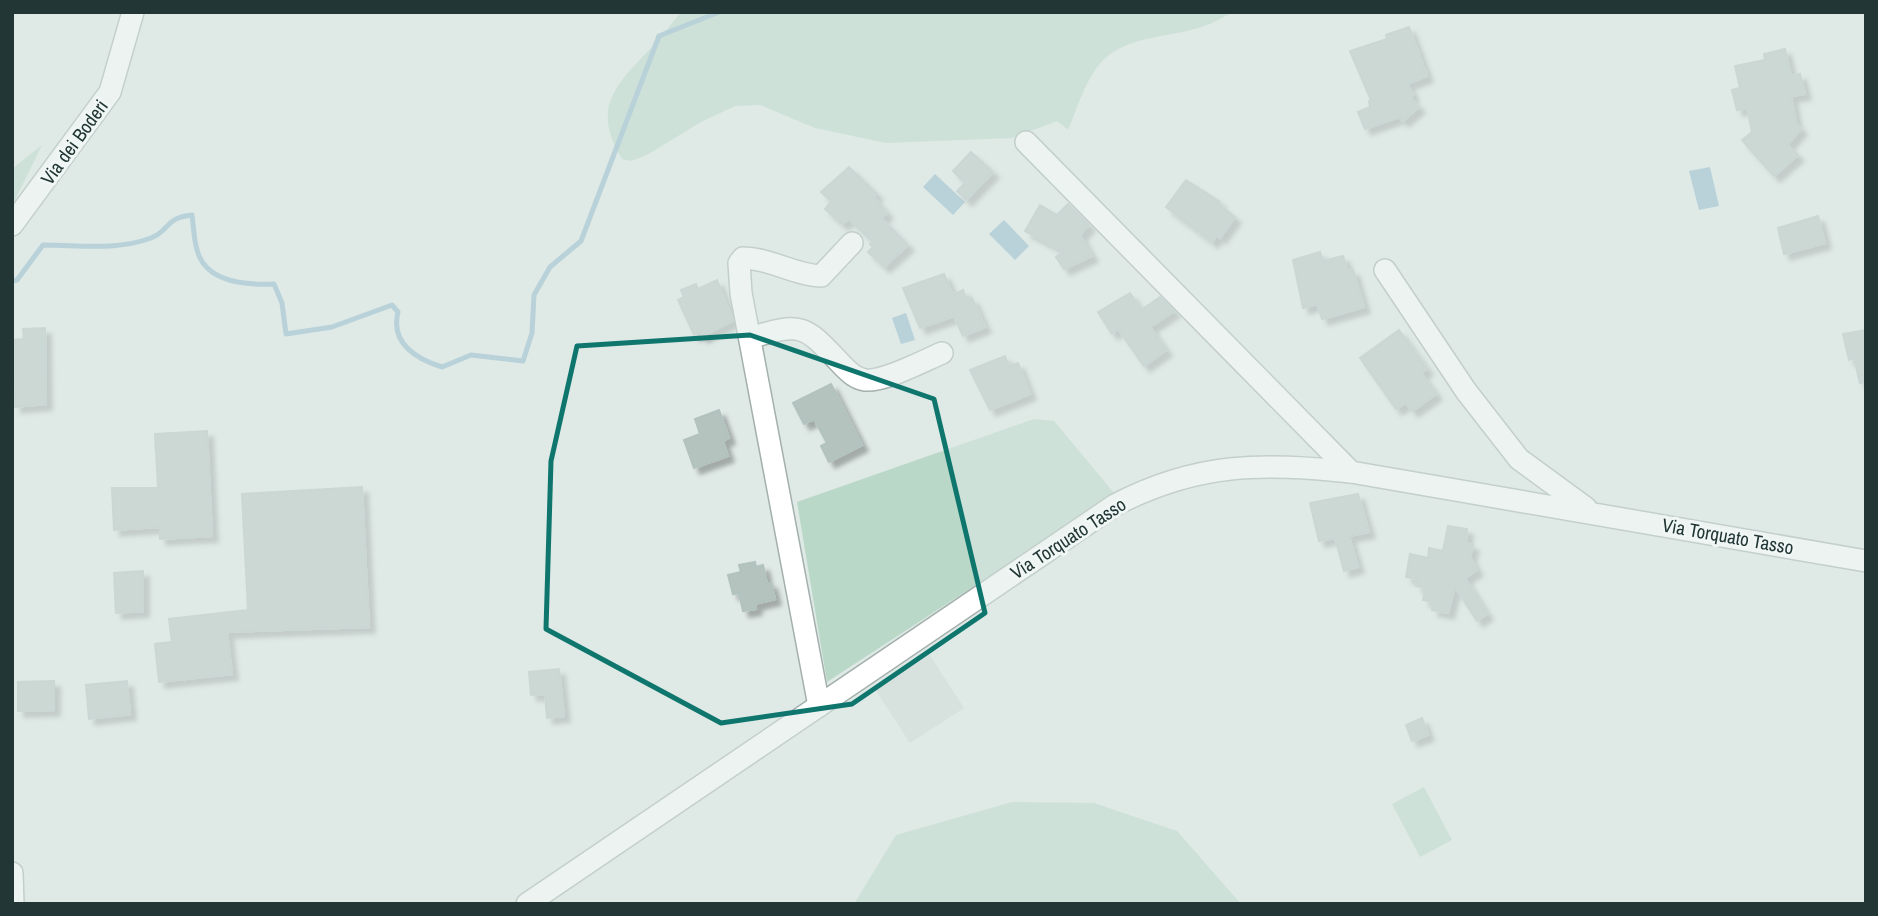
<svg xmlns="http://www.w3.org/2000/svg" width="1878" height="916" font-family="'Archivo Narrow',sans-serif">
	<defs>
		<filter id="shadow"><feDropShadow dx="6" dy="6" stdDeviation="2" flood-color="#0004"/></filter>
	</defs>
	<rect width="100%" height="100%" fill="#dfe9e6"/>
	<path fill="#ced8d5" d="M929,654L964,708L910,743L875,689Z"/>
	<g fill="#bad8c7">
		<path d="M681,12H1233C1222,18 1210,25 1198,28C1166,38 1121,36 1098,66C1084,84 1077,109 1068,130L1057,121L1012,138L886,143L815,128L760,105L735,106L701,122L647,155L631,161L622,159C590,107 617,83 653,46C663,35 672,23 681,12Z"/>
		<path d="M42,145L12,206V169Z"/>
		<path d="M1034,419L1054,421L1115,494L827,682L797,502Z"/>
		<path d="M1424,787L1452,840L1420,857L1392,804Z"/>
		<path d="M1012,802L1094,803L1177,831L1241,904H854L896,835Z"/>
	</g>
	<g fill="#8cb6c9">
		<path d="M1710,167L1719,206L1699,210L1689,171Z"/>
		<path d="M935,174L965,202L953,215L923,187Z"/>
		<path d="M1004,220L1029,246L1015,260L989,234Z"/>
		<path d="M906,313L915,340L901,344L892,318Z"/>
	</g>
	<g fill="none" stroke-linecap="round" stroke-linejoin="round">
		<path stroke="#8cb6c9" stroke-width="5" d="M12,281L17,280L43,245C80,245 116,251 151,238C171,230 164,218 192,215C194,229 194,251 203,263C218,284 252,285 274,284L282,303L286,334L332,327L392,305L398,312C390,344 417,359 442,367L471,355L523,361L532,333L534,295L550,267L581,241L659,36L719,12"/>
	</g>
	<g fill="#b5c3bf" stroke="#b2c2be" stroke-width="2" filter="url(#shadow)">
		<path d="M1409,27L1427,76L1407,84L1413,94L1410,97L1419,107L1403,121L1399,117L1365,129L1358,112L1370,107L1369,101L1371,100L1350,51L1387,39L1386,35Z"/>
		<path d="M1785,49L1791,76L1800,74L1805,94L1791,96L1796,123L1801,129L1787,145L1798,155L1774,176L1742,140L1752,132L1747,108L1737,110L1732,90L1740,88L1735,66L1765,60L1764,54Z"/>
		<path d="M971,152L993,172L966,200L957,191L965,183L953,171Z"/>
		<path d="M849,167L877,194L873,196L887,213L881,218L908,245L884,267L868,252L873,247L870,244L872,241L849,219L842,224L825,209L831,201L821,192Z"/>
		<path d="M1186,180L1220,202L1218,204L1235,217L1220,238L1217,235L1212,242L1166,207Z"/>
		<path d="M1068,204L1089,225L1080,235L1092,256L1064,269L1056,257L1064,251L1025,231L1040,205L1057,215Z"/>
		<path d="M1818,216L1825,243L1784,254L1778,228Z"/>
		<path d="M1320,252L1323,261L1343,256L1348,271L1353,270L1364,307L1322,319L1317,304L1303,308L1293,260Z"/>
		<path d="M944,274L953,295L963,290L967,300L972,298L985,327L963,336L954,316L920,328L903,288Z"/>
		<path d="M717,280L733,321L702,336L700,332L694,335L678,300L684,297L681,290L696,284L698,289Z"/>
		<path d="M1130,293L1141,310L1160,297L1174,311L1150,327L1166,350L1144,366L1118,329L1112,334L1098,312Z"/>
		<path d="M45,328L46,404L15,407L12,340L24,339L23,329Z"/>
		<path d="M1399,330L1427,369L1421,373L1436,394L1412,411L1406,403L1396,409L1360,358Z"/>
		<path d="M1866,330V382L1860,383L1854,358L1849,360L1843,334Z"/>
		<path d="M1005,356L1009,366L1018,363L1030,394L990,410L970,370Z"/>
		<path d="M831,384L862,445L829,462L821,446L827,443L814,419L804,424L793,403Z"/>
		<path d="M719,410L729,438L723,441L728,456L694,468L684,440L700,434L695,419Z"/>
		<path d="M207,431L212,536L160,539V527L114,530L112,488H158L155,434Z"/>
		<path d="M362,487L369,627L227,632L232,674L159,682L155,644L172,642L169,619L248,610L242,494Z"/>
		<path d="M1358,494L1369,532L1349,536L1358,567L1344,571L1335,538L1319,541L1310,503Z"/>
		<path d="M1448,526L1467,529L1466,543L1473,545L1470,557L1477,570L1465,578L1487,614L1477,621L1455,587L1448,613L1432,610L1433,602L1423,600L1425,588L1416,586L1417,579L1406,577L1410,554L1428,558L1429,548L1443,551Z"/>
		<path d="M755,562L756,567L763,565L767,584L771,583L775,599L755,604L756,609L743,611L739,593L733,594L728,575L741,572L739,565Z"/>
		<path d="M143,571V611L116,613L114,573Z"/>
		<path d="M559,669L564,716L547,718L545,694L531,695L529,672Z"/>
		<path d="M54,681V710L18,711V682Z"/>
		<path d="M127,681L130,714L89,719L86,685Z"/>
		<path d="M1422,718L1428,735L1412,741L1406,725Z"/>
	</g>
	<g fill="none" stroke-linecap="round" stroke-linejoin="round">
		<g stroke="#a3b0ad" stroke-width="24">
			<g id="minor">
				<path d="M1026,142L1351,472"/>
				<path d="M12,225L110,92L133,12"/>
				<path d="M1385,270L1466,391L1519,459L1586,508"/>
				<path d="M750,338C804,321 805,326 843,366C850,373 855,378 865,380C884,382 923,361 942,353"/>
				<path d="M819,706L741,293L739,263L743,258C770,258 794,275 821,276L852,243"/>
				<path d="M12,873L13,904"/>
				<path d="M527,904L1115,505C1198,462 1261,463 1351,472L1866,561"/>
			</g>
		</g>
		<use href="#minor" stroke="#fff" stroke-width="21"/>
	</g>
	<path d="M0 0H1878V916H0ZM750,335L934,399L985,613L852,704L721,723L546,629L551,461L577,346Z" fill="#dfe9e6" fill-opacity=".55" fill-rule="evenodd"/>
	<path fill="none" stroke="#0f766e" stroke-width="5" stroke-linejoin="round" d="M750,335L934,399L985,613L852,704L721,723L546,629L551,461L577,346Z"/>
	<g text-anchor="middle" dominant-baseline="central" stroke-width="6" stroke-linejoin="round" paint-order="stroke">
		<g font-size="19" fill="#223735" stroke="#eff6f4">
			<text transform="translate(74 142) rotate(-54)">Via dei Boderi</text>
			<text transform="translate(1728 536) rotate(10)">Via Torquato Tasso</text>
			<text transform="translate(1068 538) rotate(-33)">Via Torquato Tasso</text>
		</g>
	</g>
	<rect width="1878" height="916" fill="none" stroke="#223735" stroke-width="28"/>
</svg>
